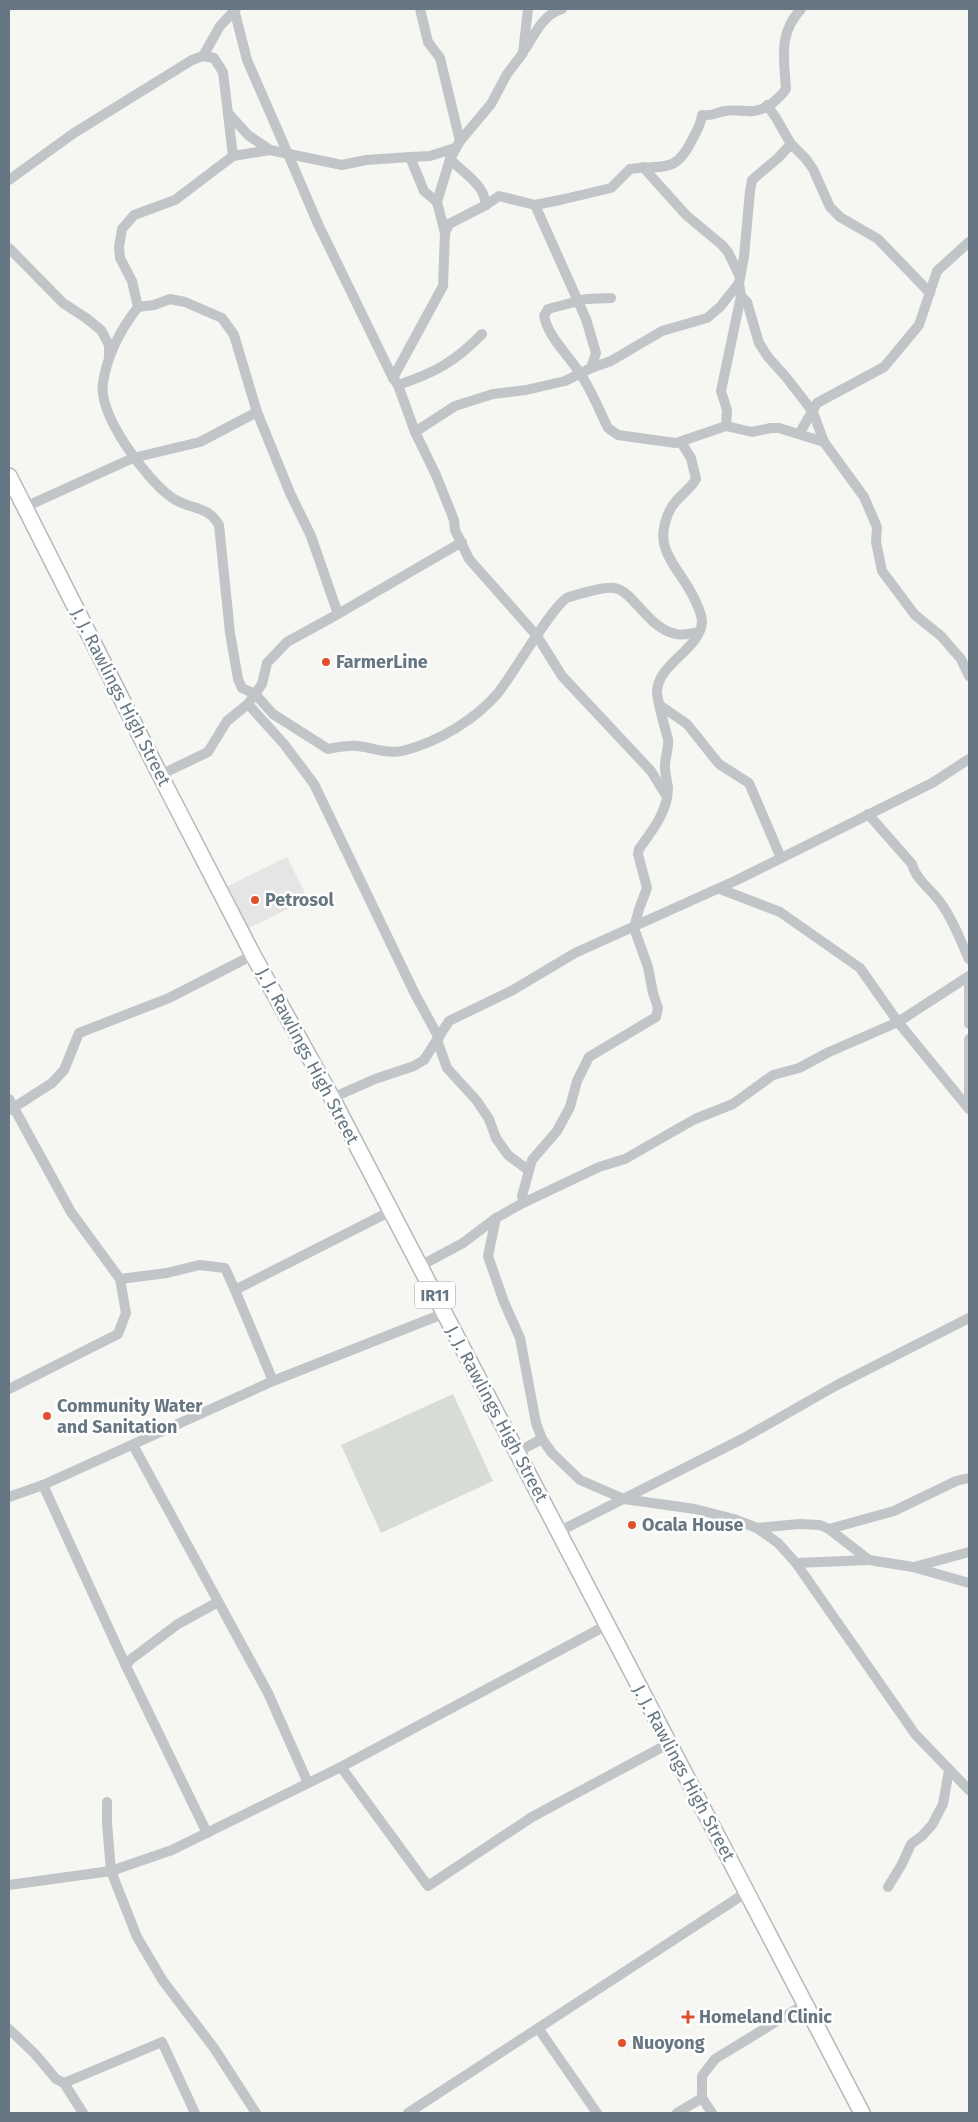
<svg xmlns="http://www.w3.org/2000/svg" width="978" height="2122" font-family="'Fira Sans',sans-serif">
	<rect width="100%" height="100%" fill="#f6f6f3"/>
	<path fill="#e4e5e4" d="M287,857L308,899L247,929L226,887Z"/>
	<path fill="#d7ddd4" d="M453,1394L493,1481L381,1533L341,1445Z"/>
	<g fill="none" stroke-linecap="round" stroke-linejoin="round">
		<g stroke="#b4b9bc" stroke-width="18">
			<path id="primary" d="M9,476L160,775L253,955L332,1098L862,2113"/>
		</g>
		<g stroke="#c1c5c8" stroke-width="10">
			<path d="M234,9L247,60L288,154L318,224L393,378"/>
			<path d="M420,9L428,42L440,58L460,141"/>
			<path d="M528,9L523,53L507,74L491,104L460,141L450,159L437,202L445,233L443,286L393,378L398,385L415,432L436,475L454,520L455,530L469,559L537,636L562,676L651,771L667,797"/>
			<path d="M526,48C535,33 544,14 562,9"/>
			<path d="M203,56L220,26L236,9"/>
			<path d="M767,105L776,118L791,144L806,159L813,169L830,207L840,217L878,239L930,293"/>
			<path d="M229,114L248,135L270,150"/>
			<path d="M791,144L778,158L752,180L750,191L744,257L739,283L741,296L747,302L759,343L768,357L786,377L813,412L824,442L864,497L877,527L876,542L882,571L915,615L941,636L961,659L969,676"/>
			<path d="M410,157L366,160L342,165L270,150L233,156L175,200L134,215L122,229L119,247L120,258L132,281L138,307C121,329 107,355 103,383C98,415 146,479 171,497C188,510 207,504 219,525L230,633L238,679L242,688L255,694L273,714L328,749C338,747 347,745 358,746C375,748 388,755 406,750C439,741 475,720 498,693C512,676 555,601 569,597C579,594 605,586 614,588C633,590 648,629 676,634C683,636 692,633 699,632"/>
			<path d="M450,159C458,168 476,180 481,190C484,194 485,200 486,205"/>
			<path d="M643,167L686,215L722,245L728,252L740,277"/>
			<path d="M9,180L74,133L192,60L203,56L214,58L223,72L233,156"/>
			<path d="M437,202L424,191L410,157L430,156L455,148"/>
			<path d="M535,205L586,319L596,353L591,368"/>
			<path d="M445,233L449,224L486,205L499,196L535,205L560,200L611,188L630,169C663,164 675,175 692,140C696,132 701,125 702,115C712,117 717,112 725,111C735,109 744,112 754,111C766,110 779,99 786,89C784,58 778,34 801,9"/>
			<path d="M9,248L63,303L86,318L101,330L109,345V357"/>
			<path d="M611,298L586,299L548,309L544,316C549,339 569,355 581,375C592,391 599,410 608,428L618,435L676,443L726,426L752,432L771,428H779L824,442"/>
			<path d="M138,307L154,305L170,299L185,302L222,318L234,335L257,412L290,493L311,536L338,614"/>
			<path d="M398,385C434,373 455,362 482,334"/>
			<path d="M726,426L727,410L721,391L741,296"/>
			<path d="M415,432L455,406L493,394L526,390L565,381L591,368L611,361L662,331L707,318L720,307L739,283"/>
			<path d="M799,434L817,403L884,367L919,325L937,271L969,242"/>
			<path d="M25,507L133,458L200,442L257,412"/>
			<path d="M248,704L284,744L314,784L415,994L439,1038"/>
			<path d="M661,706L687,724L719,764L749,783L781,858"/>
			<path d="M160,775L208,752L227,721L248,704L262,684L267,663L287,642L338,614L462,542"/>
			<path d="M868,814L912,864C916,880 931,889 940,902C953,919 960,940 969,959"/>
			<path d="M720,889L780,912L860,968L898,1022L969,1109"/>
			<path d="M969,986V1024"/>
			<path d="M969,1039V1095"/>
			<path d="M437,1040L447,1068L477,1101L489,1119L496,1138L508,1155L528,1170"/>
			<path d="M332,1098L375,1079L414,1066L424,1060L449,1021L513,990L575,953L737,880L932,783L969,759"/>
			<path d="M9,1099L71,1212L120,1279L126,1313L118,1334L9,1389"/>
			<path d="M10,1110L52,1083L64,1070L79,1033L169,998L253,955"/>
			<path d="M523,1203L522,1196L532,1160L557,1131L570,1107L577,1081L589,1057L656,1017L658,1008L653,993L648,967L634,928L639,909L647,888L638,854L639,849C652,831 668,811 668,788C667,781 665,773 665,766C665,757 669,748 668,739C665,728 657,701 657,691C659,662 700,650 702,622C702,614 698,607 695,600C679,565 649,550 671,508C677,497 690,490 696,479L691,458L681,442"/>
			<path d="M496,1218L488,1256L504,1302L520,1338L536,1423L542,1439L552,1453L580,1480L624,1499L695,1509L734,1519L757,1528L778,1543L796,1563L915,1734L969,1790"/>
			<path d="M420,1266L463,1243L496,1218L523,1203L599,1167L625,1159L695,1119L733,1104L773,1075L799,1068L829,1052L898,1022L969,976"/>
			<path d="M120,1279L167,1273L199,1265L225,1268L235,1290L273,1381"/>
			<path d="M235,1290L391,1211"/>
			<path d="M133,1445L268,1693L308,1783"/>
			<path d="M517,1452L542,1439"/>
			<path d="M43,1485L126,1666L207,1833"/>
			<path d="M9,1497L43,1485L273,1381L445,1313"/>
			<path d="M757,1528L799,1524L820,1525L829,1529L869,1560L913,1567L969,1583"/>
			<path d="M829,1529L894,1511L956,1481L969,1478"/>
			<path d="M558,1532L742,1439L837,1385L969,1318"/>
			<path d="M796,1563L869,1560"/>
			<path d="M914,1567L969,1552"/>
			<path d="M126,1666L130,1660L178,1624L218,1602"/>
			<path d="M341,1767L428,1886L532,1817L668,1744"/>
			<path d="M107,1802V1823L111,1871L137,1937L163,1981L214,2048L256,2113"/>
			<path d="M9,1885L111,1871L172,1850L341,1767L607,1625"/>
			<path d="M888,1887L902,1864L911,1844L922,1836L932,1825L943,1804L949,1770"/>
			<path d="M538,2028L597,2113"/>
			<path d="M9,2029L35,2054L56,2079L64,2083L83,2113"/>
			<path d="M64,2083L162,2042L195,2113"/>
			<path d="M702,2098L712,2113"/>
			<path d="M408,2113L747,1892"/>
			<path d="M677,2113L702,2098V2076L715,2059L805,2004"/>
		</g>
		<use href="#primary" stroke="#fff" stroke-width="15"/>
	</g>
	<g fill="#e04f29" stroke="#fff" stroke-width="2">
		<circle cx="326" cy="662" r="5"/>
		<circle cx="255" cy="900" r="5"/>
		<circle cx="47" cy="1416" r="5"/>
		<circle cx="632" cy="1525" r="5"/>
		<path d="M685.5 2009.5h5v5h5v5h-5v5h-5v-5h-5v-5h5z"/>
		<circle cx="622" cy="2043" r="5"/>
	</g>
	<g text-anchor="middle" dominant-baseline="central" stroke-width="5" stroke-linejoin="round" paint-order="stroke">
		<rect fill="#fff" stroke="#94a0a8" stroke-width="1" x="415" y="1281.5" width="40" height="27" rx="4"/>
		<g font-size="16" font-weight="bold" fill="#667783">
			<text x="435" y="1295">IR11</text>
		</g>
		<g font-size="18" font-weight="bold" fill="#667783" stroke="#fff" text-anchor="start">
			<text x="336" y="662">FarmerLine</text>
			<text x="265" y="900">Petrosol</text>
			<text x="57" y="1406">Community Water<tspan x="57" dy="21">and Sanitation</tspan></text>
			<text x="642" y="1525">Ocala House</text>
			<text x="699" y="2017">Homeland Clinic</text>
			<text x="632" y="2043">Nuoyong</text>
		</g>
		<g font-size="18" fill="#667783" stroke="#fff">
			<text transform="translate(121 697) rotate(63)">J. J. Rawlings High Street</text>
			<text transform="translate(308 1056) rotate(62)">J. J. Rawlings High Street</text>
			<text transform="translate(497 1414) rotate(62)">J. J. Rawlings High Street</text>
			<text transform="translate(684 1773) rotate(62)">J. J. Rawlings High Street</text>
		</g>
	</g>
	<rect width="978" height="2122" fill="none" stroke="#667783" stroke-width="20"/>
</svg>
